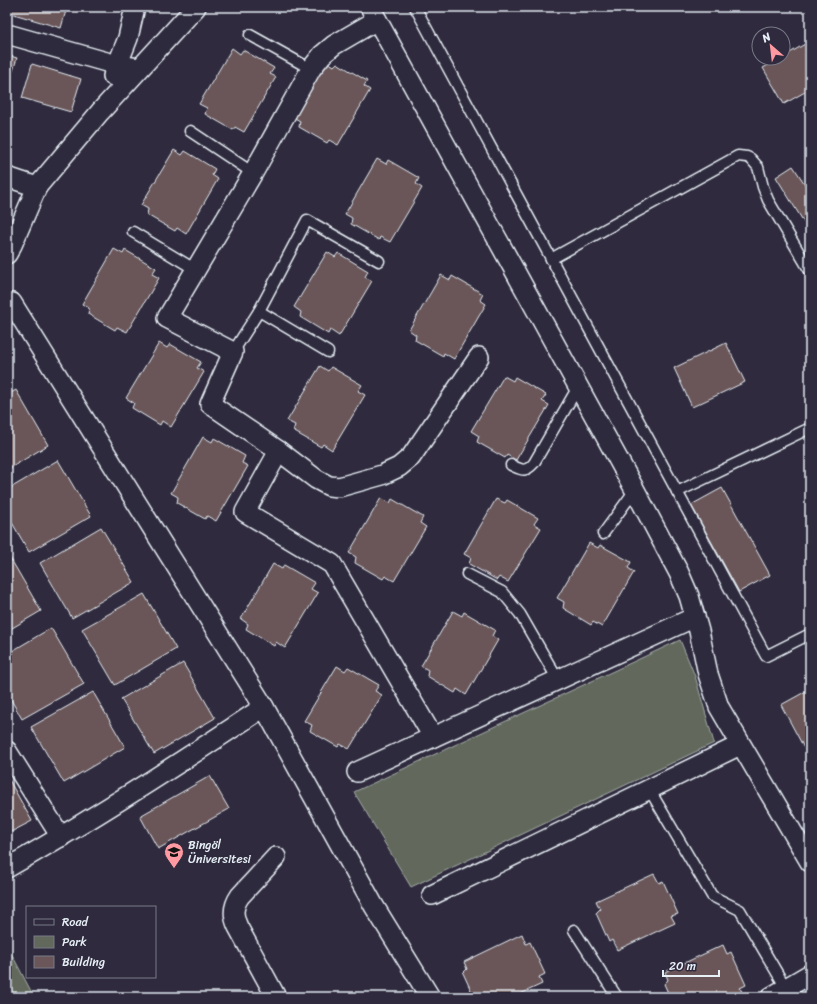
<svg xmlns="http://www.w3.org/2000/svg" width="817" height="1004" font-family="Sriracha,sans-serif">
	<rect width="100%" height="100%" fill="#2f2a3d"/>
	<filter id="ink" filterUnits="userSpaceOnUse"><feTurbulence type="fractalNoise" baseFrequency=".025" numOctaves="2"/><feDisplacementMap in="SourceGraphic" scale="8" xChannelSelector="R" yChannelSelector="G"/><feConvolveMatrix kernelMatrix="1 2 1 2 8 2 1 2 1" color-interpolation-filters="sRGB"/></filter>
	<g filter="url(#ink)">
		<g fill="#62695c" stroke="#a5adaa">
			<path d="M680,640L695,676L714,743L411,887L354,792Z"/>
			<path d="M7,945L34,997H7Z"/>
		</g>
		<g fill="#6b5659" stroke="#e8f1f8">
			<path d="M7,7H67L61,28L7,12Z"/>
			<path d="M810,41V89L784,104L763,68L781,58H783V57Z"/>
			<path d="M232,48L240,54L243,50L274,68L270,74L276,77L244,132L235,127L233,130L205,114L207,108L199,104Z"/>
			<path d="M7,55L17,58L7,90Z"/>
			<path d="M326,61L334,66L337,63L367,81L364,86L370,90L338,145L329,140L327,143L299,127L300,121L293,117Z"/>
			<path d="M32,64L81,79L71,112L22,98Z"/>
			<path d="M174,150L182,155L185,151L215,169L212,175L218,179L186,234L177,228L175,231L147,215L148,209L141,205Z"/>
			<path d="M377,159L386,164L388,160L419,178L416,184L422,188L390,242L380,237L379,240L351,224L352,218L345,214Z"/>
			<path d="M793,166L810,192V232L776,177Z"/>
			<path d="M114,249L123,254L125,250L156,268L152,274L159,278L127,332L117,327L115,330L88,314L89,308L82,304Z"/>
			<path d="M327,252L335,257L338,253L368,271L365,277L372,281L339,336L330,330L328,334L300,317L301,312L294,307Z"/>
			<path d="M441,275L450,280L452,276L483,294L480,300L486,304L454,359L444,353L443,356L415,340L416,335L409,330Z"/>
			<path d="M159,343L167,348L170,344L201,362L197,368L204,372L171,427L162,421L160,425L132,408L134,403L126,398Z"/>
			<path d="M726,343L745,382L692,407L674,368Z"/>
			<path d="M320,366L328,371L331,367L362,385L358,391L365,395L332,450L323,444L321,447L293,431L295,425L287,421Z"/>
			<path d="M504,376L513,381L515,377L546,395L542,401L549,405L516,460L507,455L505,458L477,442L479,436L471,431Z"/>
			<path d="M16,390L48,445L7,470V395Z"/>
			<path d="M203,437L212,442L214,438L245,456L242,463L248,466L216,521L207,516L205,519L177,503L178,497L171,493Z"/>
			<path d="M58,460L91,516L29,552L7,514V490Z"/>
			<path d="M722,488L770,575L739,592L691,505Z"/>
			<path d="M381,498L390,503L392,499L423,517L420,523L426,527L394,581L385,576L383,579L355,563L356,557L349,553Z"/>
			<path d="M496,499L505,503L507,500L538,518L534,524L541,528L508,582L499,577L497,580L469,564L471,558L464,554Z"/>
			<path d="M101,527L134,582L72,618L40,563Z"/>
			<path d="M589,543L598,548L600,545L631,562L628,568L634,572L602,627L593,622L591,625L563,608L564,602L557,598Z"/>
			<path d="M9,556L41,611L7,631V557Z"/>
			<path d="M273,564L282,569L284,565L315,583L311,589L318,593L285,648L276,642L274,646L246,629L248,624L241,619Z"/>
			<path d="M144,594L176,649L115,685L82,629Z"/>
			<path d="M453,611L462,616L464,612L495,630L492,636L498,640L466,695L457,689L455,693L427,676L428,670L421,666Z"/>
			<path d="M51,628L84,684L22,719L7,693V654Z"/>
			<path d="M183,663L215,718L154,754L121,699Z"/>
			<path d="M337,666L345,671L348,667L379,685L375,691L382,695L349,749L340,744L338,747L310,731L312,725L304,721Z"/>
			<path d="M810,689V759L781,705Z"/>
			<path d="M93,692L125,747L64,783L31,727Z"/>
			<path d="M210,776L229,809L158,849L140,816Z"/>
			<path d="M7,780H9L32,821L7,834Z"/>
			<path d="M654,874L659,883L663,881L678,914L671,916L675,923L617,950L612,940L609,942L596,913L600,909L596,901Z"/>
			<path d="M522,934L526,944L530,942L545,974L539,977L542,984L514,997H474L463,973L467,969L464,962Z"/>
			<path d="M723,945L727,954L731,952L746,985L740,988L743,994L737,997H670L664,984L668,980L665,972Z"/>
		</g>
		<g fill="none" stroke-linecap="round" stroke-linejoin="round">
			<g stroke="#e8f1f8" stroke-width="13">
				<g id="service">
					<path d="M415,7L766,656L810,634"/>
					<path d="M250,35L311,69"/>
					<path d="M190,131L253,173"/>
					<path d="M133,232L196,270"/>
					<path d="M551,259L738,156L747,157L751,159L758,167L763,187L768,200L810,271"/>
					<path d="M259,311L328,352"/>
					<path d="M233,352L259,311L307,220L379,261"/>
					<path d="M511,465C522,470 525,473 534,463L578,387"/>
					<path d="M677,492L810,428"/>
					<path d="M603,534L635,490"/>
					<path d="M467,574L502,592L520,614L558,680"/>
					<path d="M649,789L712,896L740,910L786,988"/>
					<path d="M574,930L617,997"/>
				</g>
			</g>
			<g stroke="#e8f1f8" stroke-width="22">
				<g id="minor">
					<path d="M370,7L635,490L679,573L689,596L699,631L708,674L719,707L810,862"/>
					<path d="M377,20L334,45L322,55L311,69L253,173L167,318L233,352L210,404L279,451L245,512L332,564L433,737"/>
					<path d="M7,34L117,65L139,68"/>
					<path d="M113,76L128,38L135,7"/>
					<path d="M7,177L37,187"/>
					<path d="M7,254L12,245L37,187L100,112L196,7"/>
					<path d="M7,303H12L264,707L374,906L430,997"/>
					<path d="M279,451L316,479L329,486L339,487L382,475L399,467L411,457L479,357"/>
					<path d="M7,751L61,837"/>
					<path d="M357,772L695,617"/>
					<path d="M7,868C95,818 180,763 264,707"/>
					<path d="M432,895L740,745"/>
					<path d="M276,997L238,927C232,915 233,906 240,896L276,857"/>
					<path d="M771,997L810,974"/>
				</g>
			</g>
			<use href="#service" stroke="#2f2a3d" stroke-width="10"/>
			<use href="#minor" stroke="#2f2a3d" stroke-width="19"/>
		</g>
	</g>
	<defs>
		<g id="university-pin" transform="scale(1)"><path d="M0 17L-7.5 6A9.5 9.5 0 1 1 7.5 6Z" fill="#ff9aa2" stroke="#2f2a3d"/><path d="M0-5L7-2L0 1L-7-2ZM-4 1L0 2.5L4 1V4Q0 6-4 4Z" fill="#111"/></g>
	</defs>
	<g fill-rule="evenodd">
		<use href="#university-pin" x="174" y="852"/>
	</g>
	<g text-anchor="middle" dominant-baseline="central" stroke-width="4" stroke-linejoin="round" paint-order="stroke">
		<g font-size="12" fill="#e8f1f8" stroke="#2f2a3d" text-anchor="start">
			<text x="188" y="845">Bingöl<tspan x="188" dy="14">Üniversitesi</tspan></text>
		</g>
	</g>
	<rect width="817" height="1004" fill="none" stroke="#2f2a3d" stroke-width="24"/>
	<rect x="12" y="12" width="793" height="980" fill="none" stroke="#e8f1f8" stroke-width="1.5" filter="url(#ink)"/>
	<rect x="26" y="906" width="130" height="72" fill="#2f2a3d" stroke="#797a88"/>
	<rect x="34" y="919" width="20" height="6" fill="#2f2a3d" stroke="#797a88"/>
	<text x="62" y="926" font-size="12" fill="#e8f1f8">Road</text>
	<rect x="34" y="936" width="20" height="12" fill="#62695c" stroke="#797a88"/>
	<text x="62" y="946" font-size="12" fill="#e8f1f8">Park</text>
	<rect x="34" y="956" width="20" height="12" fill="#6b5659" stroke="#797a88"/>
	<text x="62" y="966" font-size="12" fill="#e8f1f8">Building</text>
	<g transform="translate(771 46) rotate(332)"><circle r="19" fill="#2f2a3d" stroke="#797a88"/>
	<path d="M0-3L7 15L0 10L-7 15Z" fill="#ff9aa2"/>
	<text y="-6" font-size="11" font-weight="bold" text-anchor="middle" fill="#e8f1f8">N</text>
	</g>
	<path d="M663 970v6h56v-6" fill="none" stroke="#e8f1f8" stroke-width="2"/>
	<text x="669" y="970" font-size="12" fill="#e8f1f8" stroke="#2f2a3d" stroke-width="3" paint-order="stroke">20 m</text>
</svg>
